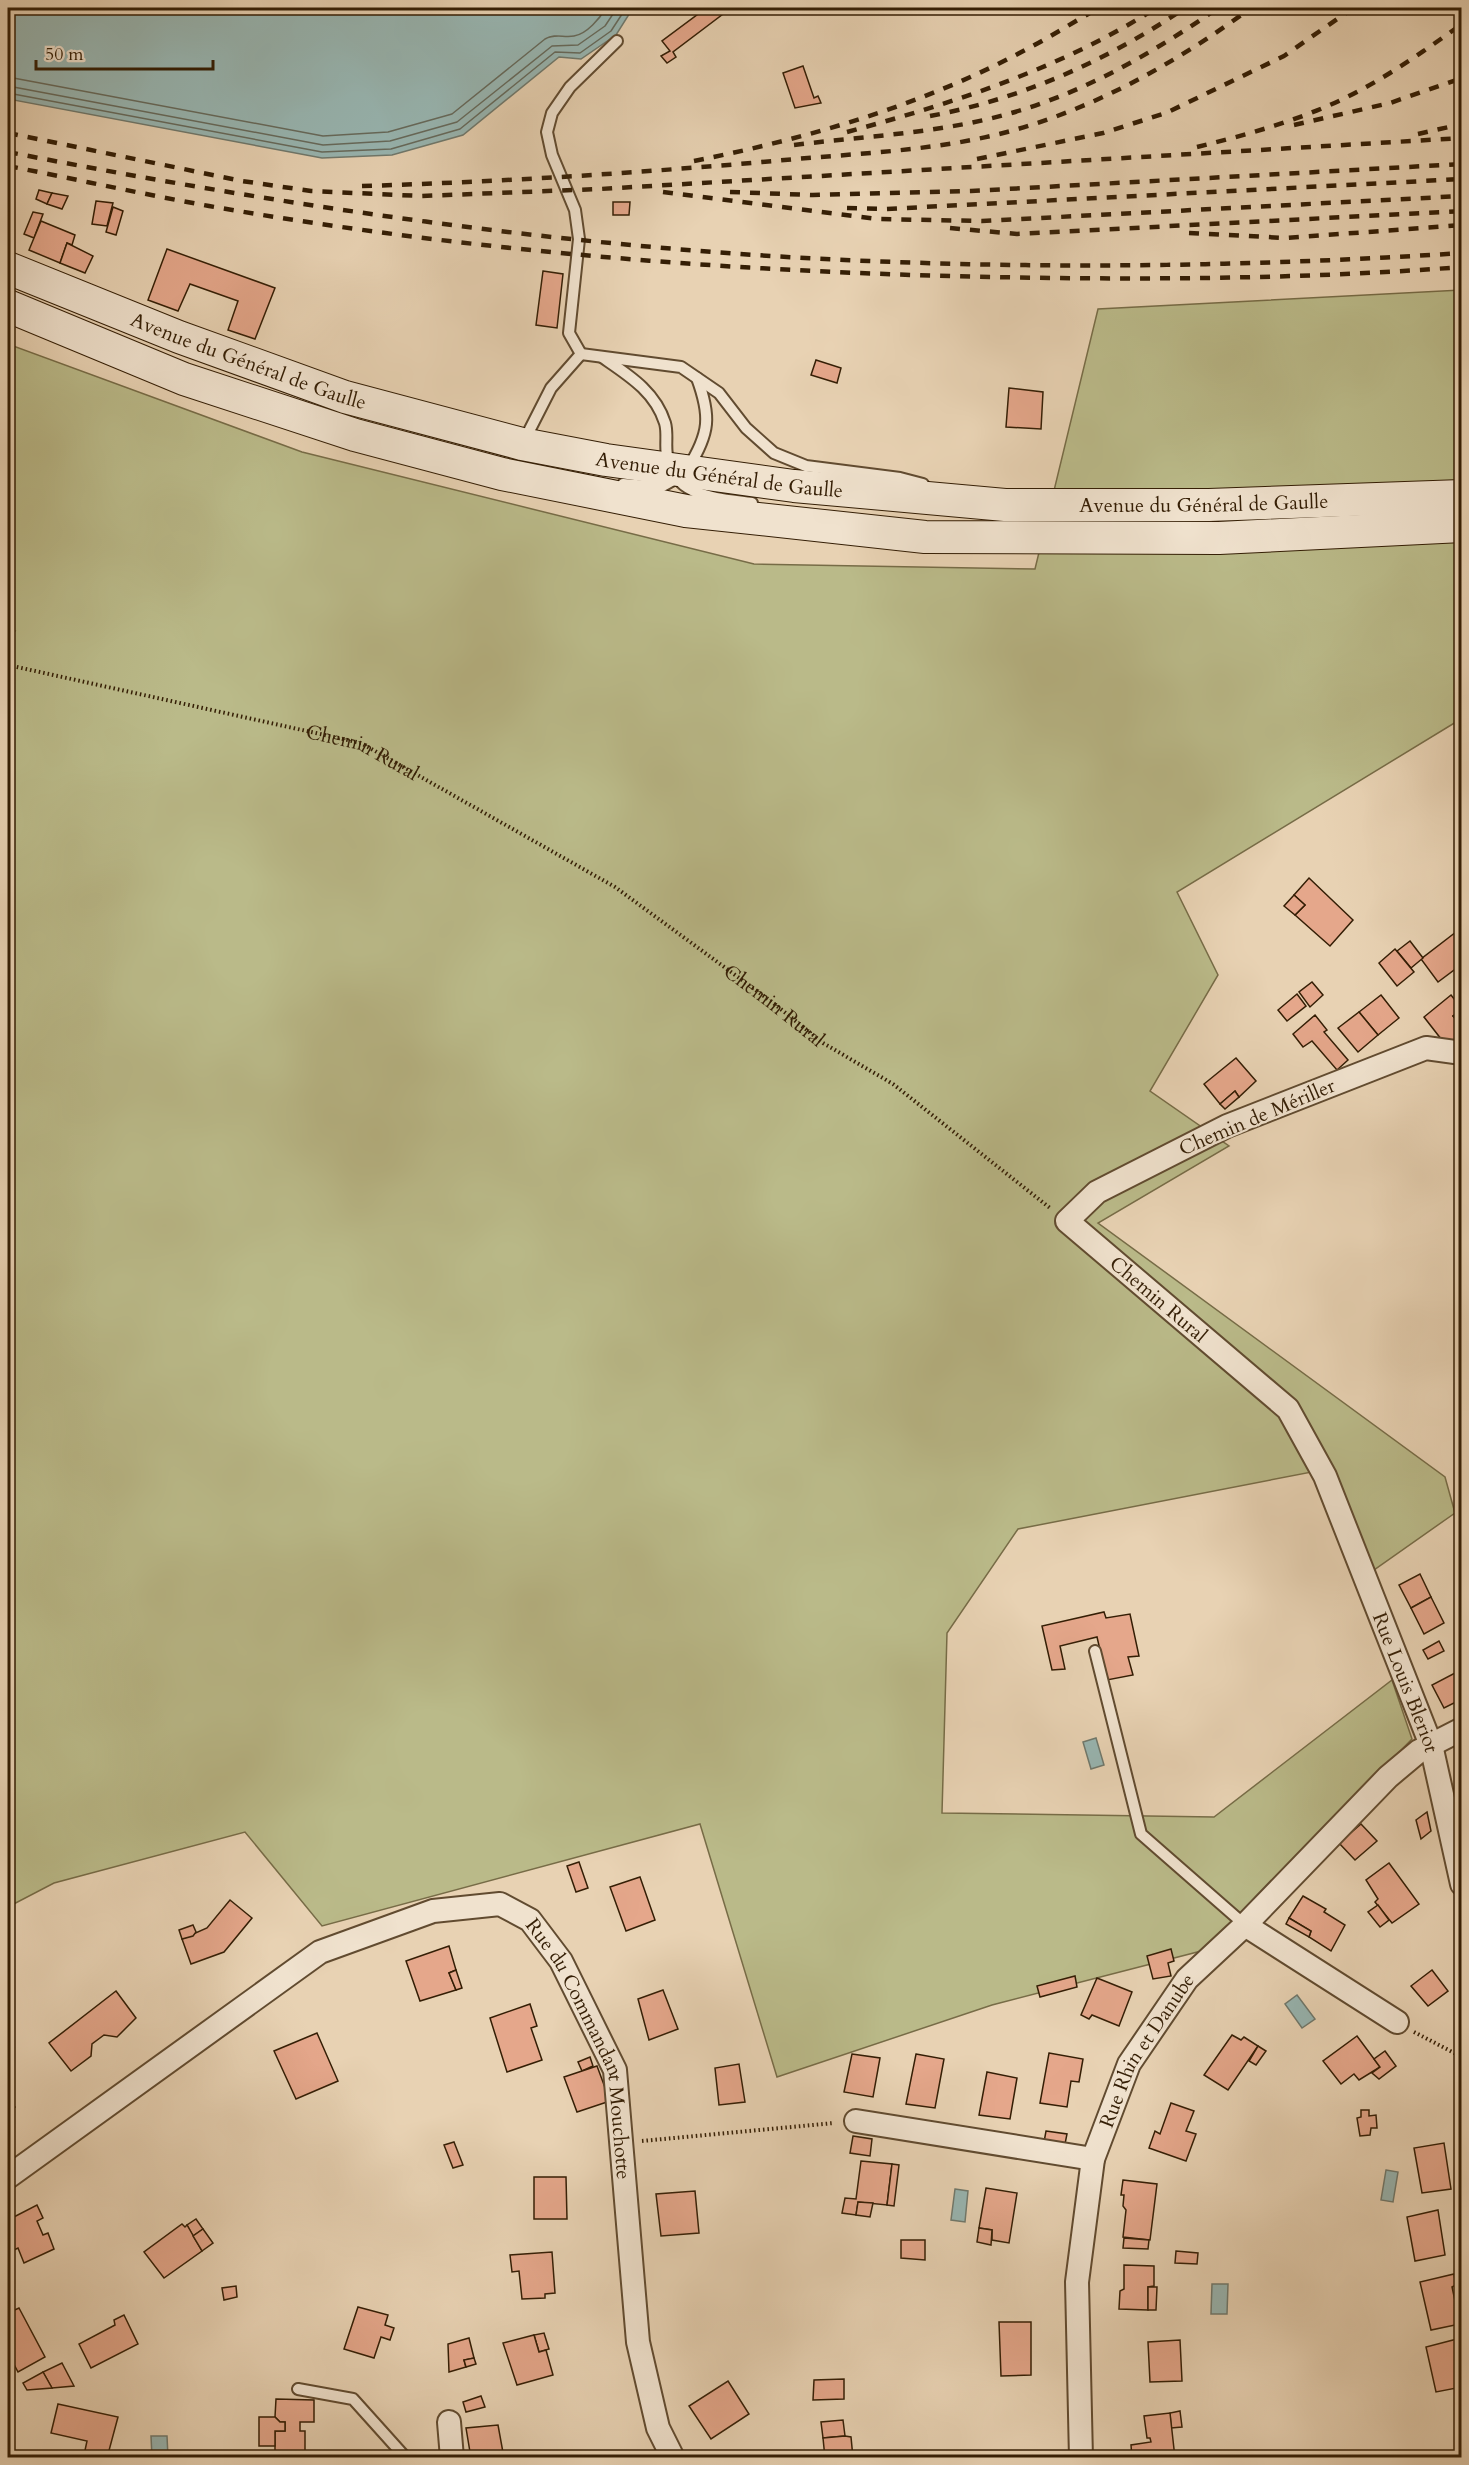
<svg xmlns="http://www.w3.org/2000/svg" width="1469" height="2465" font-family="Cardo,serif">
	<rect width="100%" height="100%" fill="#e8d2b3"/>
	<filter id="stains"><feTurbulence type="fractalNoise" baseFrequency=".00333" numOctaves="4"/><feColorMatrix values="0 0 0 0 .2 0 0 0 0 .09 0 0 0 0 .02 0 0 0 .5 -.17"/></filter>
	<radialGradient id="worn" r=".72"><stop offset=".6" stop-color="#630" stop-opacity="0"/><stop offset="1" stop-color="#630" stop-opacity=".3"/></radialGradient>
	<path fill="#baba89" stroke="#776c47" stroke-width="1.5" d="M1461,290V719L1177,892L1218,975L1150,1091L1229,1146L1098,1223L1445,1477L1455,1513L1371,1572L1327,1469L1018,1529L947,1633L942,1813L1214,1817L1392,1680L1412,1739L1205,1950L992,2005L777,2077L700,1824L322,1926L245,1832L54,1883L8,1907V637L15,631L8,628V344L302,452L754,564L1035,569L1098,309Z"/>
	<g fill="#98b6b2" stroke="#70796d" stroke-width="1.5">
		<path d="M8,8H633L616,35L581,59L559,57L463,135L392,155L322,158L8,99Z"/>
		<path d="M1096,1738L1104,1765L1091,1769L1083,1742Z"/>
		<path d="M1297,1995L1315,2019L1302,2028L1285,2004Z"/>
		<path d="M1386,2170L1398,2172L1393,2202L1381,2200Z"/>
		<path d="M955,2189L968,2191L965,2222L951,2220Z"/>
		<path d="M1212,2284H1228L1227,2314H1211Z"/>
		<path d="M151,2436H167L168,2457H152Z"/>
	</g>
	<g fill="none" stroke-linecap="round" stroke-linejoin="round">
		<g stroke="#666a5c" stroke-width="1.5">
			<path d="M8,77L323,136L388,132L452,114L545,39C556,33 563,38 574,36C587,34 600,18 606,8"/>
			<path d="M8,86L323,145L390,141L457,122L552,46L578,45L605,26L617,8"/>
			<path d="M8,93L322,152L391,149L460,129L555,52L580,53L611,31L626,8"/>
		</g>
	</g>
	<g fill="#e5a78b" stroke="#341e05" stroke-width="1.5">
		<path d="M693,8H731L673,52L676,57L667,63L661,56L670,51L662,41L698,14Z"/>
		<path d="M803,66L814,98L818,96L821,103L795,108L783,73Z"/>
		<path d="M39,190L52,193L47,204L36,199Z"/>
		<path d="M52,193L68,196L62,209L47,204Z"/>
		<path d="M96,201L113,203L107,226L92,224Z"/>
		<path d="M613,202H630L629,215H613Z"/>
		<path d="M113,207L123,211L116,235L106,232Z"/>
		<path d="M33,212L43,214L34,238L24,234Z"/>
		<path d="M41,221L75,235L72,245L67,243L60,263L29,250Z"/>
		<path d="M67,243L93,256L85,273L60,263Z"/>
		<path d="M167,249L275,288L255,339L228,330L238,301L190,284L178,311L148,300Z"/>
		<path d="M543,271L563,274L557,328L536,325Z"/>
		<path d="M816,360L841,368L837,383L811,375Z"/>
		<path d="M1009,388L1043,392L1041,429L1006,427Z"/>
		<path d="M1309,878L1353,920L1330,946L1295,915L1305,905L1294,895Z"/>
		<path d="M1294,895L1305,905L1295,915L1284,906Z"/>
		<path d="M1456,932L1462,940V964L1438,982L1421,959Z"/>
		<path d="M1410,941L1423,958L1411,968L1397,951Z"/>
		<path d="M1395,949L1414,972L1397,986L1379,963Z"/>
		<path d="M1312,982L1323,995L1310,1007L1299,992Z"/>
		<path d="M1462,993V1009L1455,998Z"/>
		<path d="M1297,994L1306,1006L1287,1021L1278,1010Z"/>
		<path d="M1381,995L1399,1018L1378,1035L1359,1012Z"/>
		<path d="M1451,995L1462,1009L1453,1016L1462,1027V1049L1445,1044L1424,1017Z"/>
		<path d="M1462,1010V1027L1453,1016Z"/>
		<path d="M1359,1012L1378,1035L1358,1052L1338,1028Z"/>
		<path d="M1315,1015L1327,1030L1324,1032L1348,1060L1337,1070L1312,1041L1303,1047L1293,1034Z"/>
		<path d="M1236,1058L1256,1081L1239,1097L1235,1091L1220,1104L1204,1084Z"/>
		<path d="M1235,1091L1239,1097L1225,1109L1220,1104Z"/>
		<path d="M1420,1574L1431,1597L1411,1608L1399,1585Z"/>
		<path d="M1431,1597L1444,1623L1424,1634L1411,1608Z"/>
		<path d="M1104,1612L1106,1618L1130,1614L1139,1656L1128,1657L1133,1675L1107,1680L1097,1637L1060,1646L1065,1669L1052,1670L1042,1626Z"/>
		<path d="M1439,1641L1444,1651L1428,1659L1423,1650Z"/>
		<path d="M1462,1669V1684L1455,1673Z"/>
		<path d="M1455,1673L1462,1684V1699L1444,1708L1432,1685Z"/>
		<path d="M1427,1812L1431,1831L1421,1839L1416,1820Z"/>
		<path d="M1361,1824L1377,1841L1355,1860L1339,1843Z"/>
		<path d="M579,1862L588,1888L576,1892L567,1866Z"/>
		<path d="M1389,1863L1419,1904L1392,1923L1375,1902L1378,1899L1366,1880Z"/>
		<path d="M640,1877L655,1920L626,1931L610,1887Z"/>
		<path d="M1303,1896L1326,1909L1324,1912L1345,1925L1331,1951L1309,1937L1311,1931L1289,1918Z"/>
		<path d="M230,1900L252,1918L224,1952L191,1964L182,1939L207,1928Z"/>
		<path d="M1378,1905L1389,1920L1380,1927L1368,1912Z"/>
		<path d="M1289,1918L1311,1931L1309,1937L1286,1924Z"/>
		<path d="M193,1925L196,1932L193,1936L182,1939L179,1930Z"/>
		<path d="M449,1946L456,1970L449,1973L456,1990L420,2001L406,1961Z"/>
		<path d="M1171,1949L1174,1961L1168,1963L1171,1976L1153,1979L1147,1956Z"/>
		<path d="M456,1970L462,1988L456,1990L449,1973Z"/>
		<path d="M1432,1970L1448,1991L1428,2006L1411,1986Z"/>
		<path d="M1075,1976L1077,1987L1040,1997L1037,1986Z"/>
		<path d="M1097,1978L1132,1992L1119,2026L1092,2015L1089,2019L1081,2015Z"/>
		<path d="M663,1990L678,2029L649,2040L638,1999Z"/>
		<path d="M116,1991L136,2018L117,2037L104,2035L92,2044L91,2056L71,2071L49,2043Z"/>
		<path d="M530,2004L537,2026L531,2028L542,2060L507,2072L490,2018Z"/>
		<path d="M317,2033L338,2081L296,2099L274,2051Z"/>
		<path d="M1232,2035L1241,2040L1244,2037L1258,2046L1228,2090L1204,2075Z"/>
		<path d="M1357,2036L1380,2067L1359,2080L1354,2074L1341,2084L1323,2061Z"/>
		<path d="M1258,2046L1266,2051L1256,2065L1249,2061Z"/>
		<path d="M1385,2051L1396,2066L1379,2079L1372,2073L1380,2067L1374,2059Z"/>
		<path d="M1049,2053L1083,2059L1079,2082L1071,2081L1067,2107L1040,2103Z"/>
		<path d="M852,2054L880,2058L873,2097L844,2092Z"/>
		<path d="M916,2054L944,2059L935,2108L906,2104Z"/>
		<path d="M590,2057L593,2066L582,2071L578,2062Z"/>
		<path d="M739,2064L745,2102L719,2105L715,2068Z"/>
		<path d="M597,2066L610,2101L577,2112L564,2077Z"/>
		<path d="M987,2072L1017,2078L1010,2119L979,2115Z"/>
		<path d="M8,2097L15,2107L8,2112Z"/>
		<path d="M1171,2103L1194,2111L1186,2131L1196,2134L1186,2161L1149,2148L1155,2131L1160,2134Z"/>
		<path d="M1361,2110H1369V2116L1376,2115L1377,2128H1371L1370,2135L1360,2136L1357,2118L1361,2117Z"/>
		<path d="M1046,2131L1067,2134L1065,2144L1044,2142Z"/>
		<path d="M853,2136L872,2139L870,2156L850,2153Z"/>
		<path d="M454,2142L463,2165L453,2168L444,2145Z"/>
		<path d="M1444,2143L1451,2189L1422,2193L1414,2148Z"/>
		<path d="M861,2161L892,2164L887,2205L858,2202L856,2215L842,2213L845,2198L856,2199Z"/>
		<path d="M892,2164L899,2165L894,2206L887,2205Z"/>
		<path d="M534,2177H566L567,2219H534Z"/>
		<path d="M1123,2180L1157,2184L1150,2240L1123,2237L1126,2210L1123,2206L1124,2195H1121Z"/>
		<path d="M986,2188L1017,2193L1009,2243L992,2240V2230L979,2228Z"/>
		<path d="M695,2191L699,2233L661,2236L656,2194Z"/>
		<path d="M858,2202L873,2203L870,2217L856,2215Z"/>
		<path d="M37,2205L43,2218L37,2221L43,2235L48,2233L54,2249L24,2263L18,2248L14,2250L8,2237L10,2233L8,2220Z"/>
		<path d="M1438,2210L1445,2255L1415,2261L1407,2217Z"/>
		<path d="M196,2219L203,2229L193,2236L187,2225Z"/>
		<path d="M182,2224L185,2227L187,2225L202,2251L164,2278L144,2252Z"/>
		<path d="M979,2228L992,2230L991,2245L977,2242Z"/>
		<path d="M203,2229L213,2243L202,2251L193,2236Z"/>
		<path d="M1124,2238L1149,2240L1148,2249L1123,2248Z"/>
		<path d="M901,2240H925V2260L901,2258Z"/>
		<path d="M1176,2251L1198,2253L1197,2264L1175,2263Z"/>
		<path d="M552,2252L555,2293L545,2294V2298L522,2299L519,2271L512,2272L510,2255Z"/>
		<path d="M1124,2265L1154,2266V2286L1148,2287V2310L1119,2309L1120,2291L1124,2289Z"/>
		<path d="M1454,2274L1456,2285L1452,2287L1460,2324L1431,2330L1420,2282Z"/>
		<path d="M236,2286L237,2297L224,2300L222,2288Z"/>
		<path d="M1148,2287H1157L1156,2310H1148Z"/>
		<path d="M358,2307L388,2315L385,2325L394,2328L390,2340L381,2337L374,2358L344,2349Z"/>
		<path d="M19,2308L45,2357L18,2372L8,2353V2313Z"/>
		<path d="M124,2315L138,2344L91,2368L79,2344L115,2325L114,2320Z"/>
		<path d="M999,2322H1031V2375L1001,2376Z"/>
		<path d="M544,2333L549,2349L539,2352L534,2335Z"/>
		<path d="M534,2335L539,2352L546,2350L553,2375L517,2385L503,2343Z"/>
		<path d="M469,2338L474,2358L464,2360L466,2367L449,2372L448,2344Z"/>
		<path d="M1457,2339L1462,2358V2387L1436,2392L1426,2347Z"/>
		<path d="M1180,2340L1182,2381L1150,2382L1148,2342Z"/>
		<path d="M474,2358L476,2364L466,2367L464,2360Z"/>
		<path d="M62,2363L74,2386L52,2388L43,2372Z"/>
		<path d="M43,2372L52,2388L27,2390L23,2383Z"/>
		<path d="M844,2379V2399L813,2400L814,2380Z"/>
		<path d="M728,2381L749,2414L711,2439L689,2406Z"/>
		<path d="M481,2396L485,2407L466,2412L463,2402Z"/>
		<path d="M276,2399L314,2400V2422H300V2431H305V2458H275V2431H285V2422H280L275,2417Z"/>
		<path d="M58,2404L118,2417L107,2458L84,2455L87,2441L51,2433Z"/>
		<path d="M1180,2411L1182,2427L1171,2428L1170,2413Z"/>
		<path d="M1170,2413L1175,2458H1132L1131,2445L1151,2442L1150,2438H1147L1144,2416Z"/>
		<path d="M259,2417H275L280,2422H285V2431H275V2446H259Z"/>
		<path d="M843,2420L845,2436L823,2438L821,2422Z"/>
		<path d="M498,2425L504,2458H471L466,2428Z"/>
		<path d="M845,2436L851,2437L853,2458H825L823,2438Z"/>
	</g>
	<g fill="none" stroke-linecap="round" stroke-linejoin="round">
		<g stroke="#614b30" stroke-width="14">
			<g id="service">
				<path d="M581,354L681,367L719,393L746,428L774,453L806,466L900,478L923,484"/>
				<path d="M581,354L569,333L579,239L575,210L552,155L547,132L552,113L570,87L617,41"/>
				<path d="M602,357C628,375 655,391 665,423C668,433 665,445 667,455C674,498 717,498 752,503"/>
				<path d="M524,441L551,388L581,354"/>
				<path d="M688,468C710,433 711,416 697,378"/>
				<path d="M623,484L661,487L677,478"/>
				<path d="M1095,1651L1141,1834L1245,1925"/>
				<path d="M298,2389L353,2399L406,2458"/>
			</g>
		</g>
		<g stroke="#614b30" stroke-width="26">
			<g id="minor">
				<path id="s2" d="M1462,1053L1426,1048L1227,1126L1097,1192L1067,1221L1288,1409L1325,1476L1431,1745L1462,1884"/>
				<path d="M1245,1925L1397,2022"/>
				<path d="M856,2121L1093,2159"/>
				<path id="s3" d="M8,2177L320,1952L433,1911L500,1904L530,1920L561,1961L615,2070L638,2342L658,2428L673,2458"/>
				<path d="M449,2422L452,2458"/>
				<path id="s4" d="M1081,2458L1077,2282L1093,2159L1129,2064L1187,1979L1245,1925L1388,1777L1419,1751L1462,1729"/>
			</g>
		</g>
		<g stroke="#341e05" stroke-width="34">
			<g id="secondary">
				<path id="s5" d="M8,268L179,337L345,397L522,444L606,460L794,486L1005,505H1209L1462,496"/>
				<path d="M8,306L184,379L355,435L502,474L686,511L925,537L1219,538L1462,526"/>
			</g>
		</g>
		<g stroke="#341e05" stroke-width="4" stroke-dasharray="1.5 3" stroke-linecap="butt">
			<path id="s1" d="M8,665L361,743L615,887L772,1002L823,1043L893,1084L1050,1208"/>
			<path d="M1414,2032L1462,2057"/>
			<path d="M642,2141L834,2123"/>
		</g>
		<use href="#service" stroke="#f0e2ce" stroke-width="10"/>
		<use href="#minor" stroke="#f0e2ce" stroke-width="22"/>
		<use href="#secondary" stroke="#f0e2ce" stroke-width="32"/>
		<g stroke="#341e05" stroke-width="4.5" stroke-dasharray="10 10" stroke-linecap="butt">
			<path d="M930,116C1022,99 1108,60 1185,8"/>
			<path d="M1294,125L1390,103L1462,78"/>
			<path d="M847,132C954,103 1062,68 1156,8"/>
			<path d="M8,133L242,181L311,191L421,196L600,189L1462,138"/>
			<path d="M1418,134L1462,124"/>
			<path d="M794,145C858,137 922,134 984,120C1070,101 1147,57 1218,8"/>
			<path d="M1197,147C1254,133 1315,116 1366,87C1399,69 1431,46 1462,24"/>
			<path d="M8,152C259,201 515,240 771,256C1001,270 1232,268 1462,253"/>
			<path d="M977,159L1103,133L1166,113L1284,56L1353,8"/>
			<path d="M694,161C809,138 924,105 1027,49C1052,36 1075,21 1099,8"/>
			<path d="M8,166C75,179 142,194 209,206C467,251 730,272 992,277C1148,280 1305,279 1462,267"/>
			<path d="M362,186C499,182 637,173 774,161C846,154 920,152 991,136C1086,114 1173,65 1251,8"/>
			<path d="M663,192L877,219L982,221L1462,196"/>
			<path d="M730,192L813,195L971,191L1462,164"/>
			<path d="M847,208L886,209L1462,179"/>
			<path d="M950,228L1017,234L1462,211"/>
			<path d="M1189,233L1286,238L1462,225"/>
		</g>
	</g>
	<g text-anchor="middle" dominant-baseline="central" stroke-width="4.5" stroke-linejoin="round" paint-order="stroke">
		<g font-size="20" fill="#341e05" stroke="#f0e2ce">
			<text stroke="none"><textPath href="#s5" startOffset="258">Avenue du Général de Gaulle</textPath></text>
			<text stroke="none"><textPath href="#s5" startOffset="744">Avenue du Général de Gaulle</textPath></text>
			<text stroke="none"><textPath href="#s5" startOffset="1230">Avenue du Général de Gaulle</textPath></text>
			<text stroke="none"><textPath href="#s1" startOffset="366">Chemin Rural</textPath></text>
			<text stroke="none"><textPath href="#s1" startOffset="852">Chemin Rural</textPath></text>
			<text transform="translate(1257 1117) rotate(-23)">Chemin de Mériller</text>
			<text stroke="none"><textPath href="#s2" startOffset="558">Chemin Rural</textPath></text>
			<text stroke="none"><textPath href="#s2" startOffset="1026">Rue Louis Bleriot</textPath></text>
			<text stroke="none"><textPath href="#s3" startOffset="748">Rue du Commandant Mouchotte</textPath></text>
			<text stroke="none"><textPath href="#s4" startOffset="422">Rue Rhin et Danube</textPath></text>
		</g>
	</g>
	<rect width="1469" height="2465" fill="none" stroke="#e8d2b3" stroke-width="30"/>
	<rect x="9" y="9" width="1451" height="2447" fill="none" stroke="#341e05" stroke-width="3"/>
	<rect x="15" y="15" width="1439" height="2435" fill="none" stroke="#341e05" stroke-width="1.5"/>
	<path d="M36 60v9h177v-9" fill="none" stroke="#341e05" stroke-width="3"/>
	<text x="45" y="60" font-size="18" fill="#341e05" stroke="#f0e2ce" stroke-width="4.5" paint-order="stroke">50 m</text>
	<rect width="100%" height="100%" filter="url(#stains)"/>
	<rect width="100%" height="100%" fill="url(#worn)"/>
</svg>
